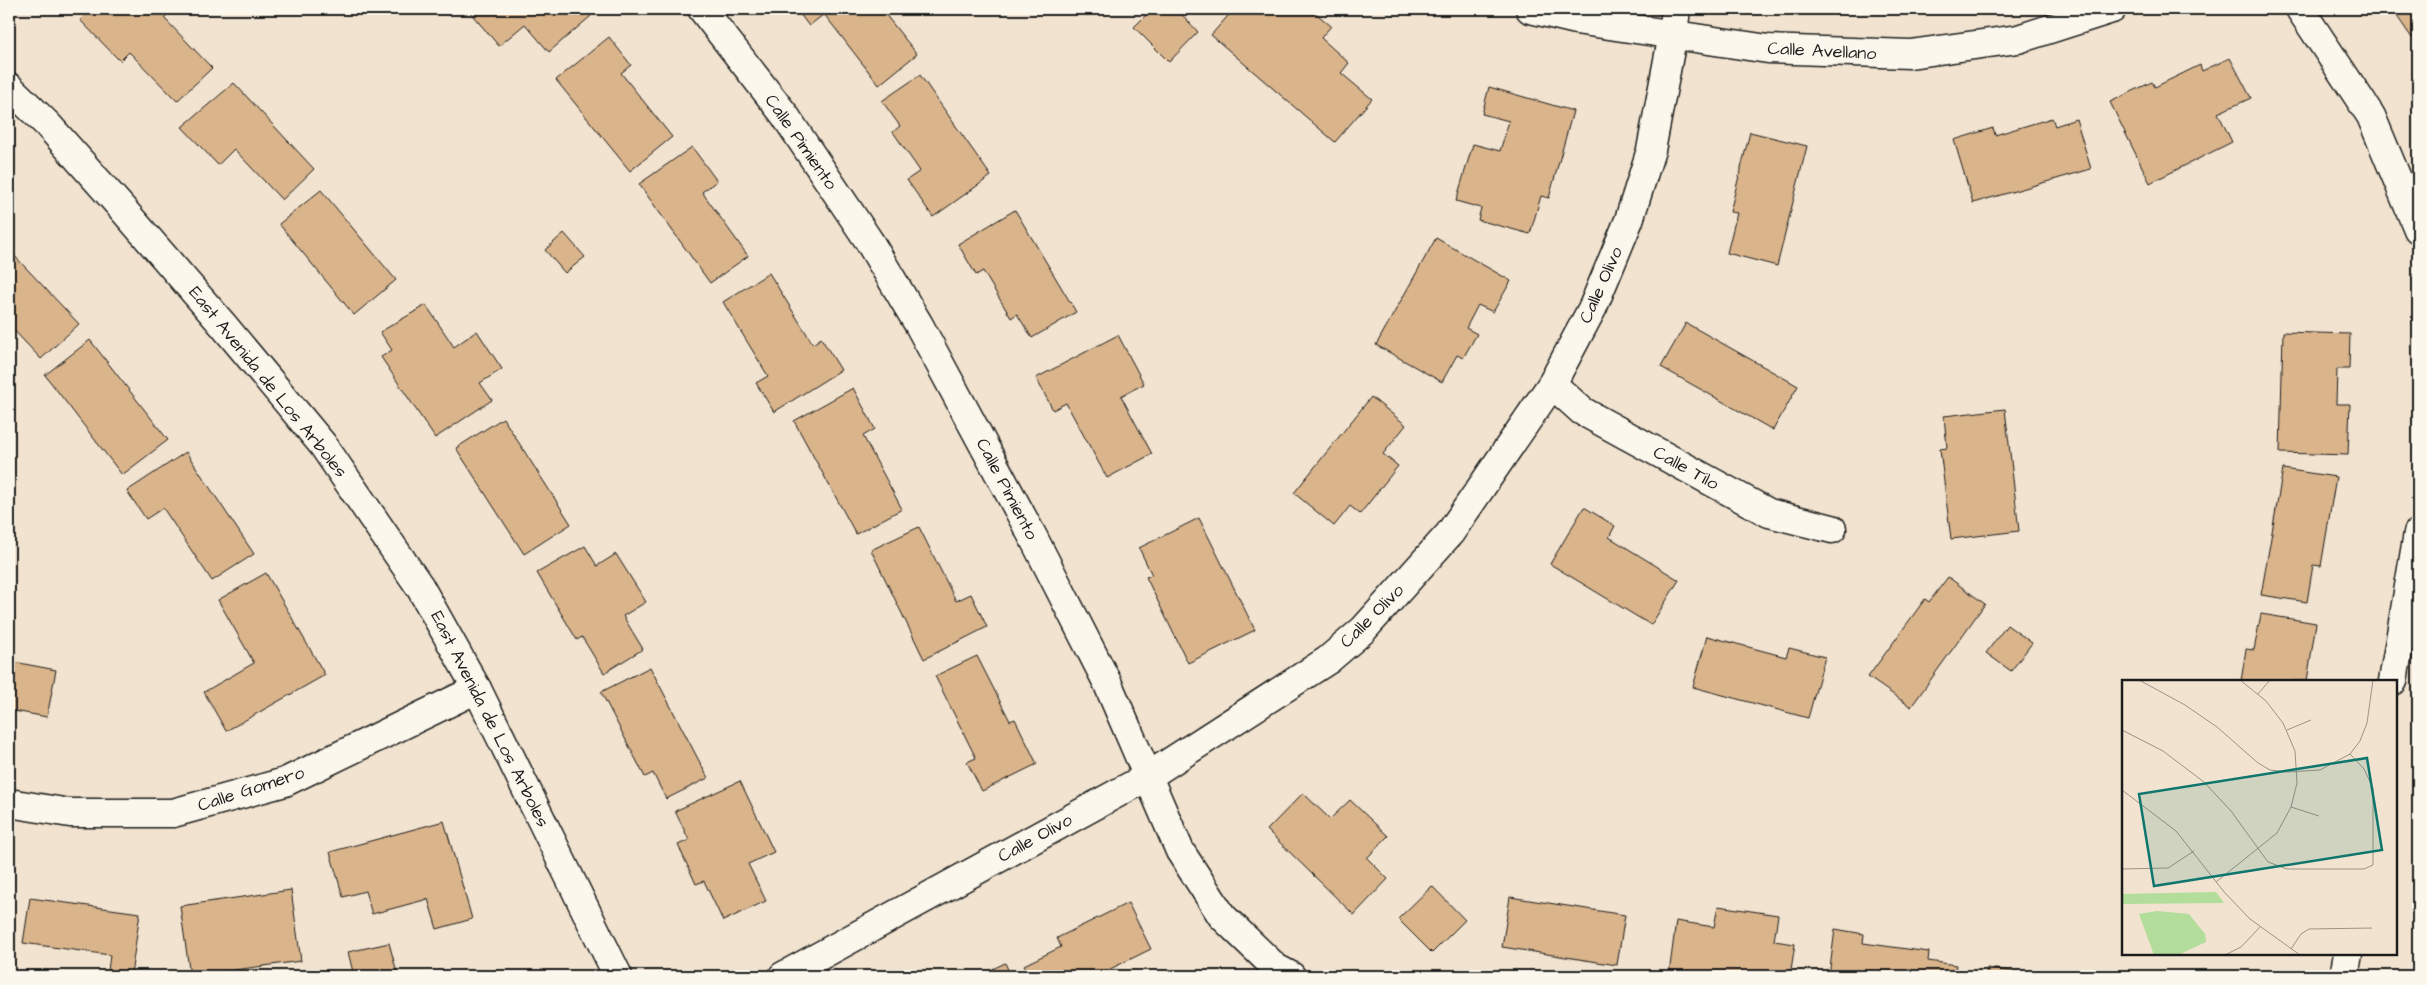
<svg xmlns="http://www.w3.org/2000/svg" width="2427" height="985" font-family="'Architects Daughter',sans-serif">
	<rect width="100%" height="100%" fill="#f1e3cf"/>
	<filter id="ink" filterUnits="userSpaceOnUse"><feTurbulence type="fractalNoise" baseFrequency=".02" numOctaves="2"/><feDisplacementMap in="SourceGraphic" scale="10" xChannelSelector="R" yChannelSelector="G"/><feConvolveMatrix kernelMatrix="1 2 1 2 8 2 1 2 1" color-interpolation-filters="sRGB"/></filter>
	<g filter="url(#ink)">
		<g fill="#dab48b" stroke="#1c1c1c">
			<path d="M91,9H173L164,18L212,68L177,101L129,52L120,61L80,20Z"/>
			<path d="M467,9H585L591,16L549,52L525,24L499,46Z"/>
			<path d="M796,9H881L917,54L879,85L824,14L809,26Z"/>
			<path d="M1152,9H1177L1198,32L1169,62L1134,27Z"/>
			<path d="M1234,9H1311L1331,26L1321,38L1349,63L1341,73L1372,99L1335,142L1211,35Z"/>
			<path d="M2392,9H2418V33L2412,38Z"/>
			<path d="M609,37L631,65L621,73L672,137L630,171L556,80Z"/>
			<path d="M2230,58L2251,98L2218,113L2232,142L2150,183L2110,102L2152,82L2155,87L2200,65L2202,71Z"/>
			<path d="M920,75L991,176L933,217L907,180L920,171L893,132L900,126L882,101Z"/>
			<path d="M234,83L314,169L282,200L234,149L218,165L182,127Z"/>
			<path d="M1489,87L1573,111L1549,198L1541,196L1530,234L1478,220L1481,208L1456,201L1473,144L1500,151L1509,121L1482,114Z"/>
			<path d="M2052,118L2055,126L2076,119L2091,169L1973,203L1954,140L1993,128L1995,135Z"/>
			<path d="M1750,132L1807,146L1777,266L1727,253L1737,213L1730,212Z"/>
			<path d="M692,147L717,181L702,192L748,256L710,283L639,184Z"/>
			<path d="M321,190L396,280L354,315L279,224Z"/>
			<path d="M1015,210L1076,312L1032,338L1017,314L1011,318L983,271L976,275L958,244Z"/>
			<path d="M564,233L585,257L565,273L545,250Z"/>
			<path d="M1436,238L1511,281L1493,312L1478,305L1466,328L1477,334L1463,358L1457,355L1442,382L1376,345Z"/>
			<path d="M9,250L79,324L41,359L9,325Z"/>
			<path d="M769,273L813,344L821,338L841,370L774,412L756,383L768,376L723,302Z"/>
			<path d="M426,305L454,347L477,331L502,369L480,383L492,400L435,438L381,357L392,350L380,332Z"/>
			<path d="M1686,323L1798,386L1773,430L1661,367Z"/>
			<path d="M2283,332L2350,334L2349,369H2337L2336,404H2350L2348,455L2280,453Z"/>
			<path d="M1118,335L1144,384L1121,396L1152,454L1107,478L1066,403L1053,410L1036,378Z"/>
			<path d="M90,340L168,440L122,475L45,375Z"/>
			<path d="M853,388L875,429L863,436L902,509L856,534L794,421Z"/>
			<path d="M1371,397L1406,425L1383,454L1398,466L1360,514L1350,506L1334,526L1294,493Z"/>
			<path d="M2005,409L2019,531L1951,539L1940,449L1947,448L1944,416Z"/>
			<path d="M503,418L571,524L524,554L456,448Z"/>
			<path d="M186,452L254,554L212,581L163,508L146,519L127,491Z"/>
			<path d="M2283,469L2336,477L2321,566L2313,565L2307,602L2261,595Z"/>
			<path d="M1584,507L1615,526L1609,537L1679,580L1651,625L1550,564Z"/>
			<path d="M1199,518L1255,630L1188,663L1146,577L1152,575L1139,548Z"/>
			<path d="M919,527L956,601L971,594L987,627L924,659L871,550Z"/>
			<path d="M585,546L597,566L616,554L646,602L623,616L643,649L604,673L582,637L577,640L537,573Z"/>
			<path d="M266,573L325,675L226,731L204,692L254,663L218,600Z"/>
			<path d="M1948,577L1985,604L1911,707L1868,677L1925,599L1929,602Z"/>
			<path d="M2261,614L2316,623L2307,681H2241L2246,649L2254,650Z"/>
			<path d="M9,618L15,619L9,650Z"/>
			<path d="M2007,625L2032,643L2011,671L1986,653Z"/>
			<path d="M1707,636L1786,657L1789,648L1825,657L1808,718L1693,687Z"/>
			<path d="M977,656L1010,721L1015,719L1037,764L982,791L967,762L976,758L935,676Z"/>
			<path d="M9,661L56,670L47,717L9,710Z"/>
			<path d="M650,667L708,778L666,799L653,773L645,777L601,692Z"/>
			<path d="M740,781L774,852L748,864L766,901L723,921L704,881L696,884L678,845L689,840L675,811Z"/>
			<path d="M1303,793L1330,819L1350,800L1388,836L1367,858L1388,879L1354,915L1267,830Z"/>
			<path d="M444,821L472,919L437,929L428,899L372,914L365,891L343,897L330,852Z"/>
			<path d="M1432,886L1465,920L1432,953L1398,919Z"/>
			<path d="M291,890L301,961L190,976L180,906Z"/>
			<path d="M1510,897L1625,915L1617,965L1502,947Z"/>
			<path d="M30,898L140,913L131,975L108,971L110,955L23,943Z"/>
			<path d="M1128,903L1151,949L1096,976H1030L1024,965L1061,947L1057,938Z"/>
			<path d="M1718,906L1778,915L1774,941L1795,944L1790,976H1682L1669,974L1676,921L1714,927Z"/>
			<path d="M1835,929L1864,934L1863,943L1929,952L1928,961L1956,965L1954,976H1829Z"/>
			<path d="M389,943L398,976H354L348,952Z"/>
			<path d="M1005,963L1011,976H978Z"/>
			<path d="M1987,968L2048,976H1986Z"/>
		</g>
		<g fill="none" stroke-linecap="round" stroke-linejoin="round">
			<g stroke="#1c1c1c" stroke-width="31">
				<g id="street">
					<path d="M702,9L784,114L869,241L919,325L1033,537L1107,682L1180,851L1222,916L1276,968L1291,976"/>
					<path d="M1530,9L1576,20L1768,49L1910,54L2018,39L2112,9"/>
					<path d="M2300,9L2371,116L2418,229"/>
					<path d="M1552,384L1582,411L1769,513L1832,529"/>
					<path d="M2393,681L2418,533"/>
					<path d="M9,803L70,813H173L285,782L477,689"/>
					<path d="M783,976L1147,777L1328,660L1363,630L1450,533L1552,384L1593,307L1629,220L1651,150L1673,34L1676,9"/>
					<path d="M2344,976L2348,954"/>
				</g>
			</g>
			<g stroke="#1c1c1c" stroke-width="31">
				<path id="secondary" d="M9,87L48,125L120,206L224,326L323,445L420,587L477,689L618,976"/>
			</g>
			<use href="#street" stroke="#fbf7ec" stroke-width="28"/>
			<use href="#secondary" stroke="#fbf7ec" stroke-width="28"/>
		</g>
	</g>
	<g text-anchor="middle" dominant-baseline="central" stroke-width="4" stroke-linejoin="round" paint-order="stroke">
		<g font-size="18" fill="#1c1c1c" stroke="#fbf7ec">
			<text transform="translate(1822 51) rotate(3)">Calle Avellano</text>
			<text transform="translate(801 142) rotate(55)">Calle Pimiento</text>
			<text transform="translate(1601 285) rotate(-66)">Calle Olivo</text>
			<text transform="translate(268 382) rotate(51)">East Avenida de Los Arboles</text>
			<text transform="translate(1686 468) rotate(29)">Calle Tilo</text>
			<text transform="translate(1007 489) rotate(62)">Calle Pimiento</text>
			<text transform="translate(1372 616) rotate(-45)">Calle Olivo</text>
			<text transform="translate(490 719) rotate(63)">East Avenida de Los Arboles</text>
			<text transform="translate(251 789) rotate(-18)">Calle Gomero</text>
			<text transform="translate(1035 838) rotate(-29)">Calle Olivo</text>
		</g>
	</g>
	<g transform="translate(2122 680)">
		<rect width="275" height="275" fill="#f1e3cf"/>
		<path d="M94,212L102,223L0,224V214ZM35,231L67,234L83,254L84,262L56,275H32L17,234Z" fill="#b2dd9a"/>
		<path fill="none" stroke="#9c9387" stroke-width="1" d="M17,0L63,25L95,47L136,83L148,90L166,92L198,90L228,74L238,61L245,43L251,0M136,14L148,0M0,50L41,71L82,102L109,131L146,182L165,189H242L251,185V108L242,89L228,74M165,50L189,40M0,110L54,151L103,213L128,239L178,275M169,127L197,136M0,189L46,188L72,171M94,202L155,153L169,127L175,103L173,71L161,43L144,21L118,0M169,269L179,254L187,249L250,248M103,275L119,267L138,247"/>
		<path fill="#0f766e" fill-opacity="0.15" stroke="#0f766e" stroke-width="2.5" d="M245,78L260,170L32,206L17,114Z"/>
		<rect width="275" height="275" fill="none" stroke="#1c1c1c" stroke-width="2.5"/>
	</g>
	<rect width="2427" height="985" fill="none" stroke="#fbf7ec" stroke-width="30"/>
	<rect x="15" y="15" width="2397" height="955" fill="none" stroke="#1c1c1c" stroke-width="2" filter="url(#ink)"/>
</svg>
